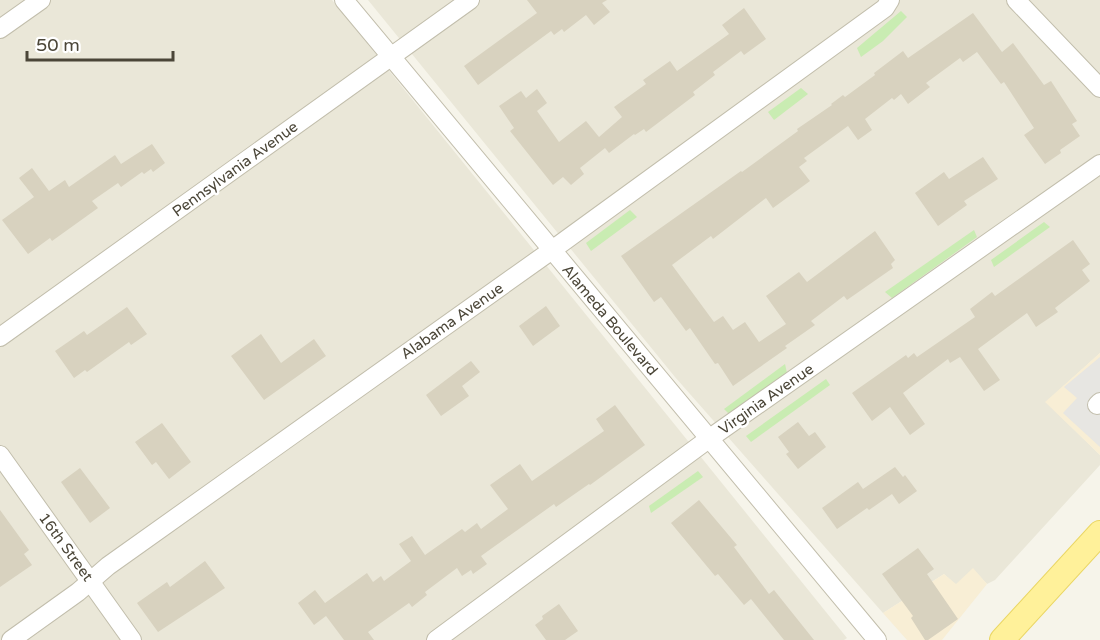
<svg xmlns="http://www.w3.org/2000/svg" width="1100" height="640" font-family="'Varela Round',sans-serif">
	<rect width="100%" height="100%" fill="#f6f4ea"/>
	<g fill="#eae7d8">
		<path d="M0,0H332L847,638L844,640H0Z"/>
		<path d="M368,0H1100V353L1046,402L1100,455V465L995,580L987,584L973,569L956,585L944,574L883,613L675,377Z"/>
	</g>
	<g fill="#f8eed5">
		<path d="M1100,353V455L1045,402Z"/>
		<path d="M973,568L987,584L942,640H907L883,613L944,574L956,584Z"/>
	</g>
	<g fill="#c9ecb2">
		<path d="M901,11L907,17L883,41L861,57L857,48Z"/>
		<path d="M801,88L808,94L774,120L768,112Z"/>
		<path d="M630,210L637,217L591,251L586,243Z"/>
		<path d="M1044,222L1050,227L994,267L991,260Z"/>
		<path d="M974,230L977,237L892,298L885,292Z"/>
		<path d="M785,364L787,373L729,414L724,409Z"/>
		<path d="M826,379L830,385L751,442L746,436Z"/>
		<path d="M698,471L703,477L651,513L649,506Z"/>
	</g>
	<path fill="#e7e6e2" d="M1100,357V447L1063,413L1077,398L1064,387Z"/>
	<g fill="#d8d2bf">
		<path d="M527,0H607L602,3L610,12L594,25L586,15L564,32L562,29L554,35L551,31L478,85L464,66L537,13Z"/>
		<path d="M744,8L766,39L744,55L741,51L713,72L715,75L693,92L695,95L646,132L644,129L635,135L634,134L609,153L605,148L580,168L584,174L571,185L563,177L553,185L510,131L514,128L499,106L521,91L526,98L537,89L547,103L537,111L559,142L586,121L599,137L622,117L614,107L646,84L643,80L670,61L677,71L729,34L722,25Z"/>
		<path d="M973,13L1002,52L1013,43L1044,85L1051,81L1077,121L1072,124L1080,136L1060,150L1061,153L1045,164L1024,135L1034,128L1004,82L1001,84L977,52L963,62L960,58L926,83L930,87L908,104L901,94L894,100L892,98L865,119L872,130L858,140L848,126L804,158L807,161L799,167L810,181L773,208L766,198L713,239L711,236L672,265L714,322L723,316L733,330L745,322L759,342L786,324L766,296L799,272L807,282L875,231L895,260L891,264L893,268L847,300L844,296L811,321L815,325L785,346L787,348L733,386L718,363L715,364L690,328L686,331L661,297L654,302L621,256L741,171L742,172L798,131L797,129L832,105L831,104L843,95L845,97L875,75L874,73L903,51L908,58Z"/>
		<path d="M152,144L165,163L153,172L151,169L144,174L142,172L121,187L118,183L92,201L98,208L52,241L50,238L28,254L2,220L34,197L19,178L32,168L49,191L65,180L69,187L115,155L121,164Z"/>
		<path d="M983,157L998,179L964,201L967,205L938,226L915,193L944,172L949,179Z"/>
		<path d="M1073,240L1090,264L1082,270L1090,281L1055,308L1058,312L1036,327L1027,313L978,349L1000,380L984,391L960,357L950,363L948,359L903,393L925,424L910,435L890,407L872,421L852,393L906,355L908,358L914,353L917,357L975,317L970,309L992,292L995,296Z"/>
		<path d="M546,306L560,326L533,346L519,326Z"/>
		<path d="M127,307L147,334L131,345L129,342L87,372L85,370L74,378L55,351L84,331L87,335Z"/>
		<path d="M261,334L281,363L314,339L326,356L264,400L231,356Z"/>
		<path d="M471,361L480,372L462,386L469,396L441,416L426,395Z"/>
		<path d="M615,405L645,445L590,485L589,484L556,507L554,504L481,556L487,564L473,574L471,570L462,576L457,568L425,592L427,595L412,607L409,603L368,632L374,640H344L326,616L314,625L298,603L315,590L325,603L367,573L373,582L381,576L384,581L411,561L399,544L412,536L425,555L462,529L465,532L477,523L481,529L508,509L490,485L520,464L532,481L604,431L596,419Z"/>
		<path d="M798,422L809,436L815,432L826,447L798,469L786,454L789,452L778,437Z"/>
		<path d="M162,423L191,462L169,479L156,462L152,465L135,442Z"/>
		<path d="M895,467L903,477L905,475L917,491L899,504L892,494L869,510L867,508L837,529L822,508L858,482L863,489Z"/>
		<path d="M80,468L110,508L90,523L61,482Z"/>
		<path d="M699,500L737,545L734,547L769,594L774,590L814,640H784L751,599L744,605L718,574L715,576L671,523Z"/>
		<path d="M0,510L29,550L24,554L32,565L0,587Z"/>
		<path d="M918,548L934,569L927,574L958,619L928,640H925L911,618L913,616L882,574Z"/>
		<path d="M205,561L225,588L158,632L137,603L167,582L170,587Z"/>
		<path d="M559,604L578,631L565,640H546L535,625L543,619L542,616Z"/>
	</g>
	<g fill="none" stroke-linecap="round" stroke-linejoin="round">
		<g stroke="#c2beac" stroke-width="20">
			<g id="minor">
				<path d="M344,0L877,640"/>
				<path d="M1016,0L1100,88"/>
				<path d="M0,29L41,0"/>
				<path d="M0,337L470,0"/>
				<path d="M1097,405L1100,402"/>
				<path d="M0,455L132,640"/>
				<path d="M11,640L78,592L108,566L552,250L885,8L890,0"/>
				<path d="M436,640L710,438L1100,164"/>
			</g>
		</g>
		<g stroke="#ead664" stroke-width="26">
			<path id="major" d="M1002,640L1100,533"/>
		</g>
		<use href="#minor" stroke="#fff" stroke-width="18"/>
		<use href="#major" stroke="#fff19a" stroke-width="24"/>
	</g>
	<g text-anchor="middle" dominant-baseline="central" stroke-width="5" stroke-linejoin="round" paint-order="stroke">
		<g font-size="15" fill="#4b4638" stroke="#fff">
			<text transform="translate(235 169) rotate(-36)">Pennsylvania Avenue</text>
			<text transform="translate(610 320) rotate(50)">Alameda Boulevard</text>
			<text transform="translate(452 321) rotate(-35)">Alabama Avenue</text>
			<text transform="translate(766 399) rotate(-35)">Virginia Avenue</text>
			<text transform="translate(66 547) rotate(54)">16th Street</text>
		</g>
	</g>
	<path d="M27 51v9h146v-9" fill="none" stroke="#4b4638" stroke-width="3"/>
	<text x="36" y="51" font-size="18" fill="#4b4638" stroke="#ffffff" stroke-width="4.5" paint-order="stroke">50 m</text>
</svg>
